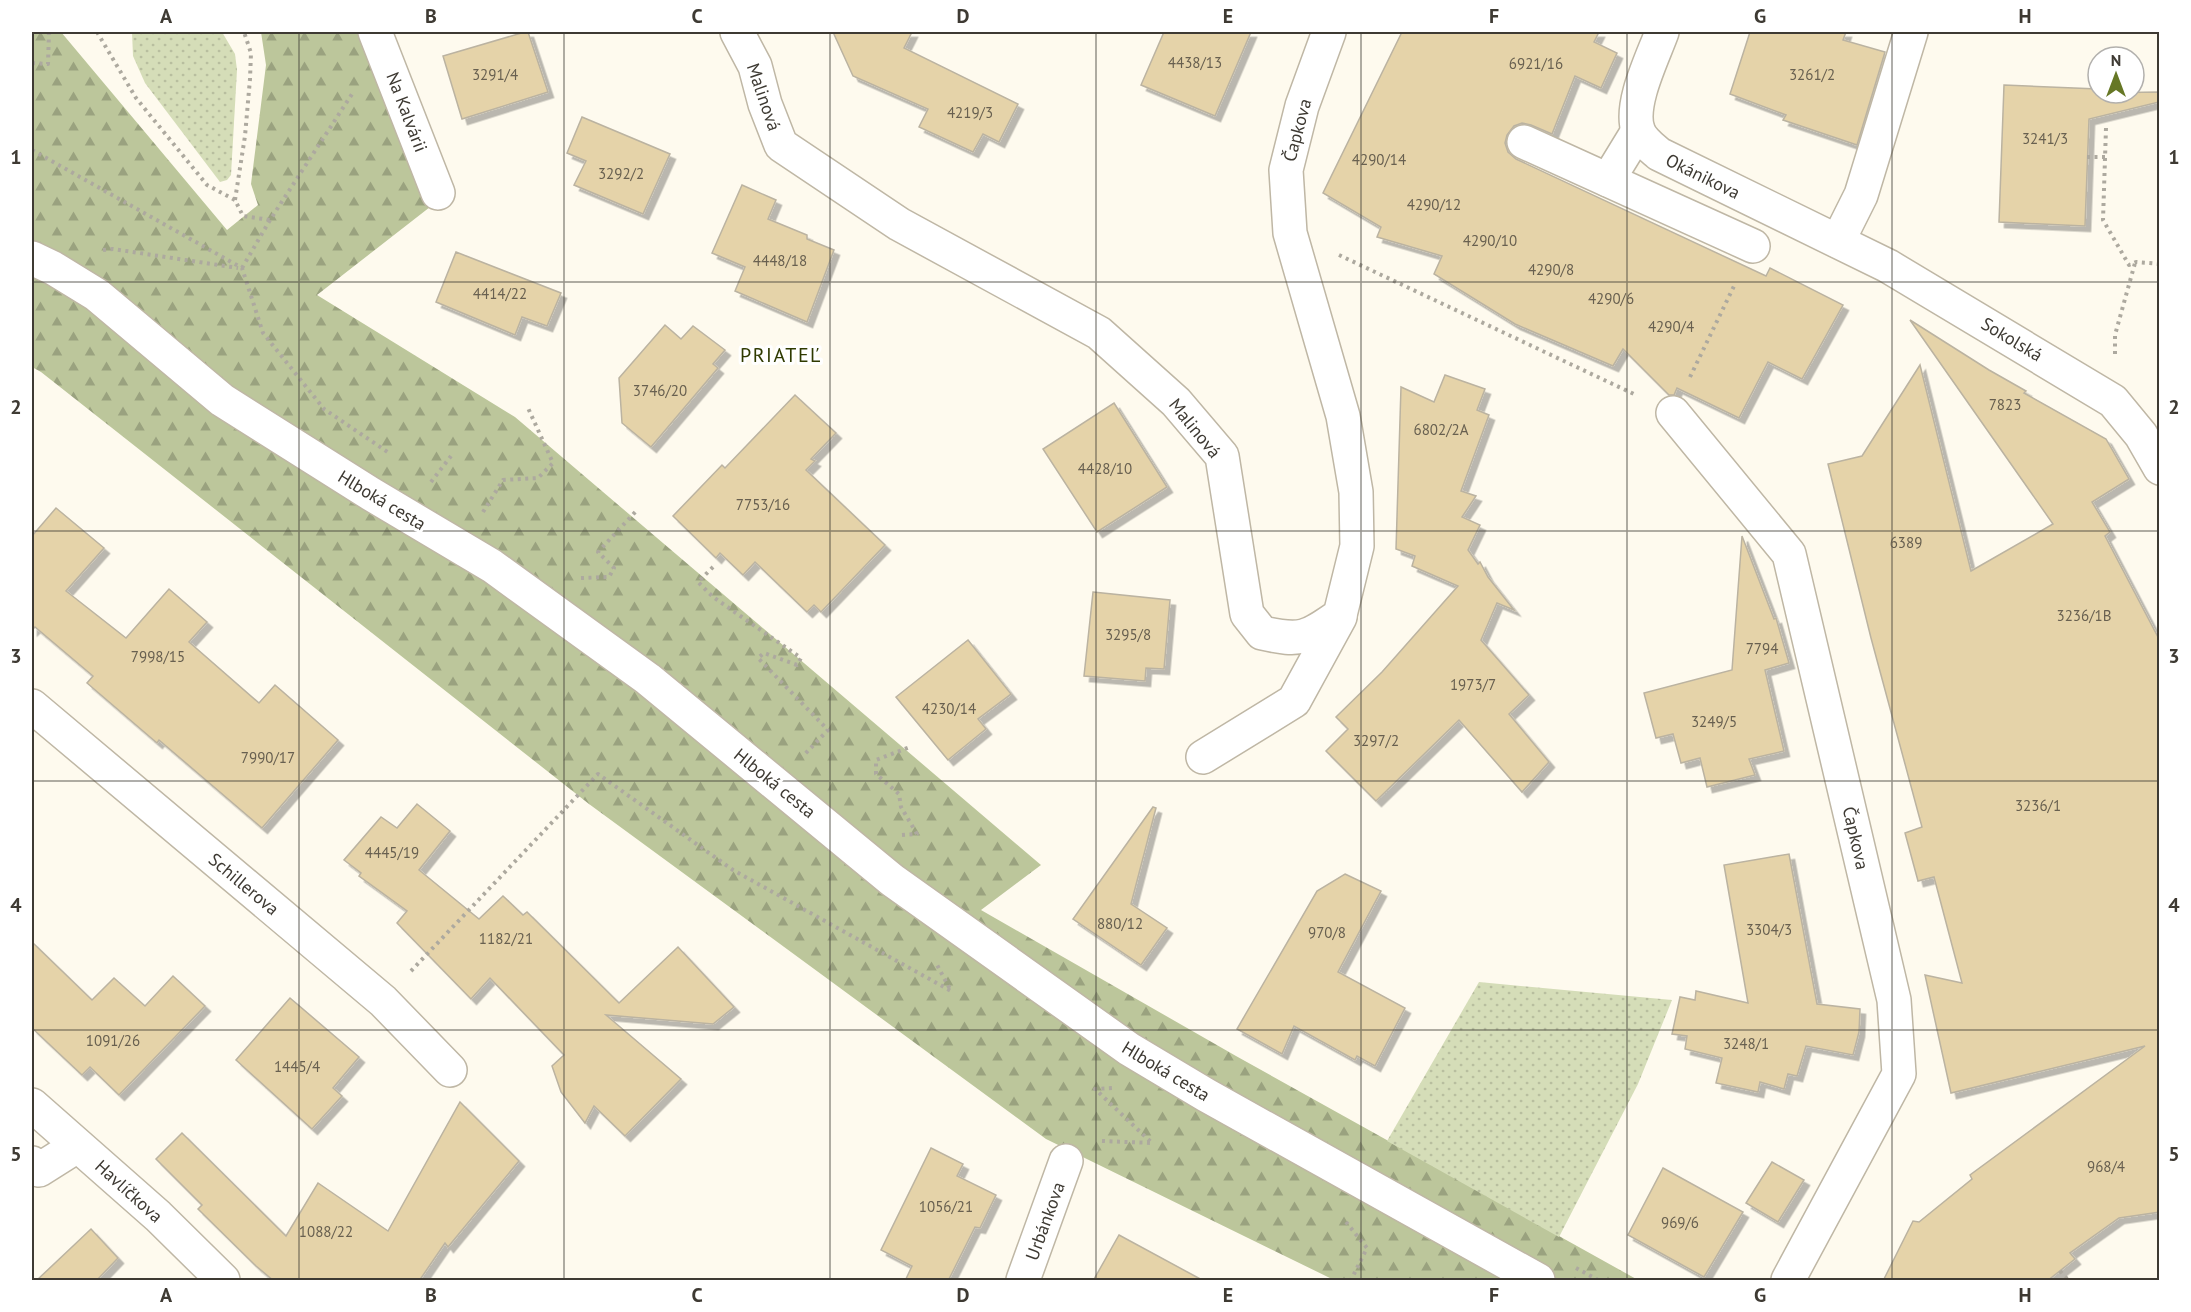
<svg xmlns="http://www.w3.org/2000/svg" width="2191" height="1312" font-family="'PT Sans',sans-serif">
	<defs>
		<pattern id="forest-firs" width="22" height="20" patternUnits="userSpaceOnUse" patternTransform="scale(1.5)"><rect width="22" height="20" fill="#bcc69b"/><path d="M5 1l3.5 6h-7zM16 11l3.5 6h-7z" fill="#9aa27f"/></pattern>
		<pattern id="park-dots" width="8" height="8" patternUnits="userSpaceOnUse" patternTransform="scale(1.5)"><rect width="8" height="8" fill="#d5ddb8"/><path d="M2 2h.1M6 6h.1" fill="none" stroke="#b8be9f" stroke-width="1.8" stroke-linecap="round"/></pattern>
		<filter id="shadow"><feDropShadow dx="5.5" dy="5.5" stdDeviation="0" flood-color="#0004"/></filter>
	</defs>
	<rect width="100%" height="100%" fill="#fefaee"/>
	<path fill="url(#forest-firs)" d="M32,32H61L227,230L258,205L251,184L266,65L261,32H361L430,207L317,295L515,417L1041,865L981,910L1236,1056L1638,1280H1334L1046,1139L589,804L41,372L32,367Z"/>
	<g fill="url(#park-dots)">
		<path d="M132,32H222L235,54L237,70L231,175L227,180L220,182L145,83L133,56Z"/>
		<path d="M1479,982L1672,1000L1638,1084L1559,1237L1387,1141Z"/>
	</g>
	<g fill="#e5d3a9" stroke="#bbb3a1" stroke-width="1.5" filter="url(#shadow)">
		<path d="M525,32H528L548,92L462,119L443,56Z"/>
		<path d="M833,32H912L904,48L1018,104L999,142L983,134L973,152L919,127L928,109L853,76Z"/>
		<path d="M1164,32H1251L1215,116L1141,85Z"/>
		<path d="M1402,32H1599L1594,42L1617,53L1601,88L1575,76L1552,134L1531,125L1522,123L1514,126L1507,135L1505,143L1508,152L1516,159L1766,276L1770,268L1843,305L1802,379L1768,362L1739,418L1677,388L1674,395H1669L1623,349L1613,366L1515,324L1434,274L1442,256L1377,237L1381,227L1323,193Z"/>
		<path d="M1750,32H1846L1843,40L1885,52L1857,145L1783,120L1786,115L1730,94Z"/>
		<path d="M2004,85L2098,89V93L2158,92L2159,102L2089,119L2085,226L1999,222Z"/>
		<path d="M582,117L670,154L643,214L574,185L586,161L567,153Z"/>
		<path d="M742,185L776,200L768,219L807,235V239L834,250L807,322L735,291L745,267L712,253Z"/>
		<path d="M456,252L561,293L547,326L522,317L515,335L436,302Z"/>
		<path d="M1910,320L1989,370L2026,391L2024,393L2106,439L2129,479L2092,502L2110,532L2105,536L2160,641V1212L2119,1218L2070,1253L2075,1259L2047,1281H1883L1913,1221L1919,1222L1972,1179L1970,1175L2145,1046L1951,1093L1925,975L1962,983L1934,877L1918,881L1905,833L1922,827L1871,638L1828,464L1862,456L1920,365L1971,571L2053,524Z"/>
		<path d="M665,325L681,339L693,326L725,350L713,364L718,368L651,447L622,423L619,378Z"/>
		<path d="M1445,375L1485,389L1477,410L1489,415L1461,491L1476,496L1462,517L1480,525L1468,550L1478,564L1480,562L1488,577L1514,610L1497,603L1481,640L1529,695L1509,714L1549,762L1522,792L1459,720L1376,801L1326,751L1348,729L1336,717L1382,672L1458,586L1412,566L1415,556L1396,549L1401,387L1434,402Z"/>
		<path d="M795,395L836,433L811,459L815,461L806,470L885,545L821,612L814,605L807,612L755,562L743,575L720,553L716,558L673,516L722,465L725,468Z"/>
		<path d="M1114,403L1167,487L1097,532L1043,449Z"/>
		<path d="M56,508L104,548L66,591L126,638L169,589L207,622L189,642L259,703L275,685L338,740L262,828L159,740L157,743L87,683L93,676L35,627L32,630V536Z"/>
		<path d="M1742,536L1774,619L1776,618L1789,663L1765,670L1784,751L1749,759L1755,775L1707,787L1700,758L1681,763L1673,734L1656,738L1644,693L1732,670Z"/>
		<path d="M1093,592L1170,600L1164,669L1146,668L1145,681L1084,676Z"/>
		<path d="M968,640L1011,694L978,719L986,729L948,760L896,697Z"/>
		<path d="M417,804L450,831L419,870L479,919L503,896L523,915L527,912L619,1003L678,947L734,1007L713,1024L606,1015L681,1079L625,1136L594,1106L585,1123L561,1092L552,1066L564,1055L490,978L471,999L397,923L407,911L359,876L361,873L344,860L381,817L397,828Z"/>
		<path d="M1153,807L1156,808L1131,904L1167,928L1141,965L1073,919Z"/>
		<path d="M1789,854L1817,1004L1860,1009L1859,1032L1853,1055L1806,1046L1797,1076L1788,1074L1784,1089L1760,1082L1758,1092L1716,1083L1722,1058L1685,1049L1687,1036L1672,1034L1680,997L1695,1000L1696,991L1748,1003L1724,865Z"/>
		<path d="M1345,874L1381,891L1338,972L1405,1008L1375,1066L1357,1056L1355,1060L1294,1026L1282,1054L1237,1029L1317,891Z"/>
		<path d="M32,942L92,1000L114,978L145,1006L173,976L205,1006L119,1095L90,1067L82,1075L32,1028Z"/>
		<path d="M290,998L359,1057L333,1088L342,1096L312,1129L236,1060Z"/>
		<path d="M460,1102L519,1161L448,1247L445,1243L419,1281H274L256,1266L198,1209L202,1205L156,1159L182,1133L286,1236L318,1183L388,1231Z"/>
		<path d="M931,1148L963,1164L957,1176L996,1195L980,1228L975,1227L948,1281H905L912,1266L881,1250Z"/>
		<path d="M1772,1162L1804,1180L1778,1222L1746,1203Z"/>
		<path d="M1663,1168L1743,1212L1704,1277L1628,1235Z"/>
		<path d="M91,1229L118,1258L96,1281H36Z"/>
		<path d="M1119,1235L1204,1281H1093Z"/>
	</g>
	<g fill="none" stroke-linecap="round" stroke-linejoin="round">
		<g stroke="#bfb7a5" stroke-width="36">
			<g id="minor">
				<path d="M375,32L438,193"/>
				<path d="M737,32L755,66L765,104L781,145L899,224L1099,333L1176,402L1222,456L1247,614L1262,633C1302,642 1307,638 1340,615L1357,546L1356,492L1343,416L1290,233L1286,170L1302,106L1329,32"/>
				<path d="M1662,32C1653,57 1629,104 1638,130C1641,140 1651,147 1659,154L1888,266L2113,401L2141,435L2160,468"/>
				<path d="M1524,142L1753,246"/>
				<path d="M1608,180L1638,131"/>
				<path d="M1838,241L1861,195L1911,32"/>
				<path d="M32,258L53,268L97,295L222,400L371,494L492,566L648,679L892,880L1129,1049L1206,1095L1538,1280"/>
				<path d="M1673,413L1789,554L1894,1000L1899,1074L1788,1280"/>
				<path d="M32,706L383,1001L450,1070"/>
				<path d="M1203,757L1294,701L1340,617"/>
				<path d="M32,1105L158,1216L223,1280"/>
				<path d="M32,1163L39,1170L77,1146"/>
				<path d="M1023,1280L1066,1161"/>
			</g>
		</g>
		<g stroke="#ada99f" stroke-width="4" stroke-dasharray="3 4.5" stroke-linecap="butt">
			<path d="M97,32L136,98L207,185L235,200L243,216L270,220"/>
			<path d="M32,63L48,64L49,32"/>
			<path d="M2106,128L2103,220L2129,265L2136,262L2160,264"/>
			<path d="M32,150L242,268L263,333L324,409L389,453"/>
			<path d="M2087,157H2105"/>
			<path d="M235,200L245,136L250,79L251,53L244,32"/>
			<path d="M103,250L113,249L238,268"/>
			<path d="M1339,255L1636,395"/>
			<path d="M242,268L270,220L354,91"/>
			<path d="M2115,354V335L2135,263"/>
			<path d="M1690,377L1735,284"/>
			<path d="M431,482L451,456"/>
			<path d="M483,512L503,480L538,478L553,463L528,408"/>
			<path d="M713,567L698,582L713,597L801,658L797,665L764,653L758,658L828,730L804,755"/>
			<path d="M581,578L609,577L614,568L598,552L638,509"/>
			<path d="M902,835L917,834L901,807L899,794L876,774V760L910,747"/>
			<path d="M411,971L598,774L733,870L951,991L936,963"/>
			<path d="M1102,1141L1152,1143L1095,1089L1112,1088"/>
			<path d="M1346,1222L1367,1248L1351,1280"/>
			<path d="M1576,1268L1598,1280"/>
			<path d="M2060,1271L2068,1280"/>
		</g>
		<use href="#minor" stroke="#fff" stroke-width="33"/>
	</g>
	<path fill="none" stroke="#3e3a33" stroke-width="1.5" stroke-opacity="0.55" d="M299,32V1280M564,32V1280M830,32V1280M1096,32V1280M1361,32V1280M1627,32V1280M1892,32V1280M32,282H2160M32,531H2160M32,781H2160M32,1030H2160"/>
	<g text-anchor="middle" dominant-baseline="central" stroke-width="6" stroke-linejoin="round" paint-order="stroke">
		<g font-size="15" fill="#686050">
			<text x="1195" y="62">4438/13</text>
			<text x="1536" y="63">6921/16</text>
			<text x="495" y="74">3291/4</text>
			<text x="1812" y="74">3261/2</text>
			<text x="970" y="112">4219/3</text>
			<text x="2045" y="138">3241/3</text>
			<text x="1379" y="159">4290/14</text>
			<text x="621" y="173">3292/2</text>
			<text x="1434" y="204">4290/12</text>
			<text x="1490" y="240">4290/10</text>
			<text x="780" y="260">4448/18</text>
			<text x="1551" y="269">4290/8</text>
			<text x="500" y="293">4414/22</text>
			<text x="1611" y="298">4290/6</text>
			<text x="1671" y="326">4290/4</text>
			<text x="660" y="390">3746/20</text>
			<text x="2005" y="404">7823</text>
			<text x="1441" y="429">6802/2A</text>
			<text x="1105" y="468">4428/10</text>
			<text x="763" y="504">7753/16</text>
			<text x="1906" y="542">6389</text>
			<text x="2084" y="615">3236/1B</text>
			<text x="1128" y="634">3295/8</text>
			<text x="1762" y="648">7794</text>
			<text x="158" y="656">7998/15</text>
			<text x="1473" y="684">1973/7</text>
			<text x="949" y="708">4230/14</text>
			<text x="1714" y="721">3249/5</text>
			<text x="1376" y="740">3297/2</text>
			<text x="268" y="757">7990/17</text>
			<text x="2038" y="805">3236/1</text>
			<text x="392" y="852">4445/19</text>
			<text x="1120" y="923">880/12</text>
			<text x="1769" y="929">3304/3</text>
			<text x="1327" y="932">970/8</text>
			<text x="506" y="938">1182/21</text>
			<text x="113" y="1040">1091/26</text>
			<text x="1746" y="1043">3248/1</text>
			<text x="297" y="1066">1445/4</text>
			<text x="2106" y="1166">968/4</text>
			<text x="946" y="1206">1056/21</text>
			<text x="1680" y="1222">969/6</text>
			<text x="326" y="1231">1088/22</text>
		</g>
		<g font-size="18" fill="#3e3a33" stroke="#fff">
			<text transform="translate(764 97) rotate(71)">Malinová</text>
			<text transform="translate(407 112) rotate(69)">Na Kalvárii</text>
			<text transform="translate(1297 130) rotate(-75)">Čapkova</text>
			<text transform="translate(1703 176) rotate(26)">Okánikova</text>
			<text transform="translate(2012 339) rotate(31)">Sokolská</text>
			<text transform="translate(1195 428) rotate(51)">Malinová</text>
			<text transform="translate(382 500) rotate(31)">Hlboká cesta</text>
			<text transform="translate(775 783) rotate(39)">Hlboká cesta</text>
			<text transform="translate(1856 838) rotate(77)">Čapkova</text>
			<text transform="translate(244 884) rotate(40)">Schillerova</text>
			<text transform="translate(1166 1071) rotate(31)">Hlboká cesta</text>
			<text transform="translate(129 1191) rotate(42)">Havlíčkova</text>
			<text transform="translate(1045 1221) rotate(-70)">Urbánkova</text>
		</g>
		<g font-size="20" letter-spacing="1.5" fill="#2f3a00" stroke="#fff">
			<text x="781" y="355">PRIATEĽ</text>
		</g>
	</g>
	<rect width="2191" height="1312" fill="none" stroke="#ffffff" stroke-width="66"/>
	<g transform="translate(2116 75)"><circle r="28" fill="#ffffff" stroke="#b2b0ad" stroke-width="1.5"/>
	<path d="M0-4.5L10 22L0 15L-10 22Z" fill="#667725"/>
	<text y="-9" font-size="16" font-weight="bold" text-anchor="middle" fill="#3e3a33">N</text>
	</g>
	<rect x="33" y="33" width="2125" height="1246" fill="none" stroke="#3e3a33" stroke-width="2"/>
	<g font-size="20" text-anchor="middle" font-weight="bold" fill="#3e3a33">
		<text x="166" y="23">A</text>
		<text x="431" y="23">B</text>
		<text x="697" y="23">C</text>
		<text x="963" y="23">D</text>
		<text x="1228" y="23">E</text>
		<text x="1494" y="23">F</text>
		<text x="1760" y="23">G</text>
		<text x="2025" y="23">H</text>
		<text x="16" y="164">1</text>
		<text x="2174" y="164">1</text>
		<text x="16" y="414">2</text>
		<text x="2174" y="414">2</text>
		<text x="16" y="663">3</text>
		<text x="2174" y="663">3</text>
		<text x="16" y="912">4</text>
		<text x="2174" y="912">4</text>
		<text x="16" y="1161">5</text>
		<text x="2174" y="1161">5</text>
		<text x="166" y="1302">A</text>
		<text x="431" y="1302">B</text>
		<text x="697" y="1302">C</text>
		<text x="963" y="1302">D</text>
		<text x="1228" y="1302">E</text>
		<text x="1494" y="1302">F</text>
		<text x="1760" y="1302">G</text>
		<text x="2025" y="1302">H</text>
	</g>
</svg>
